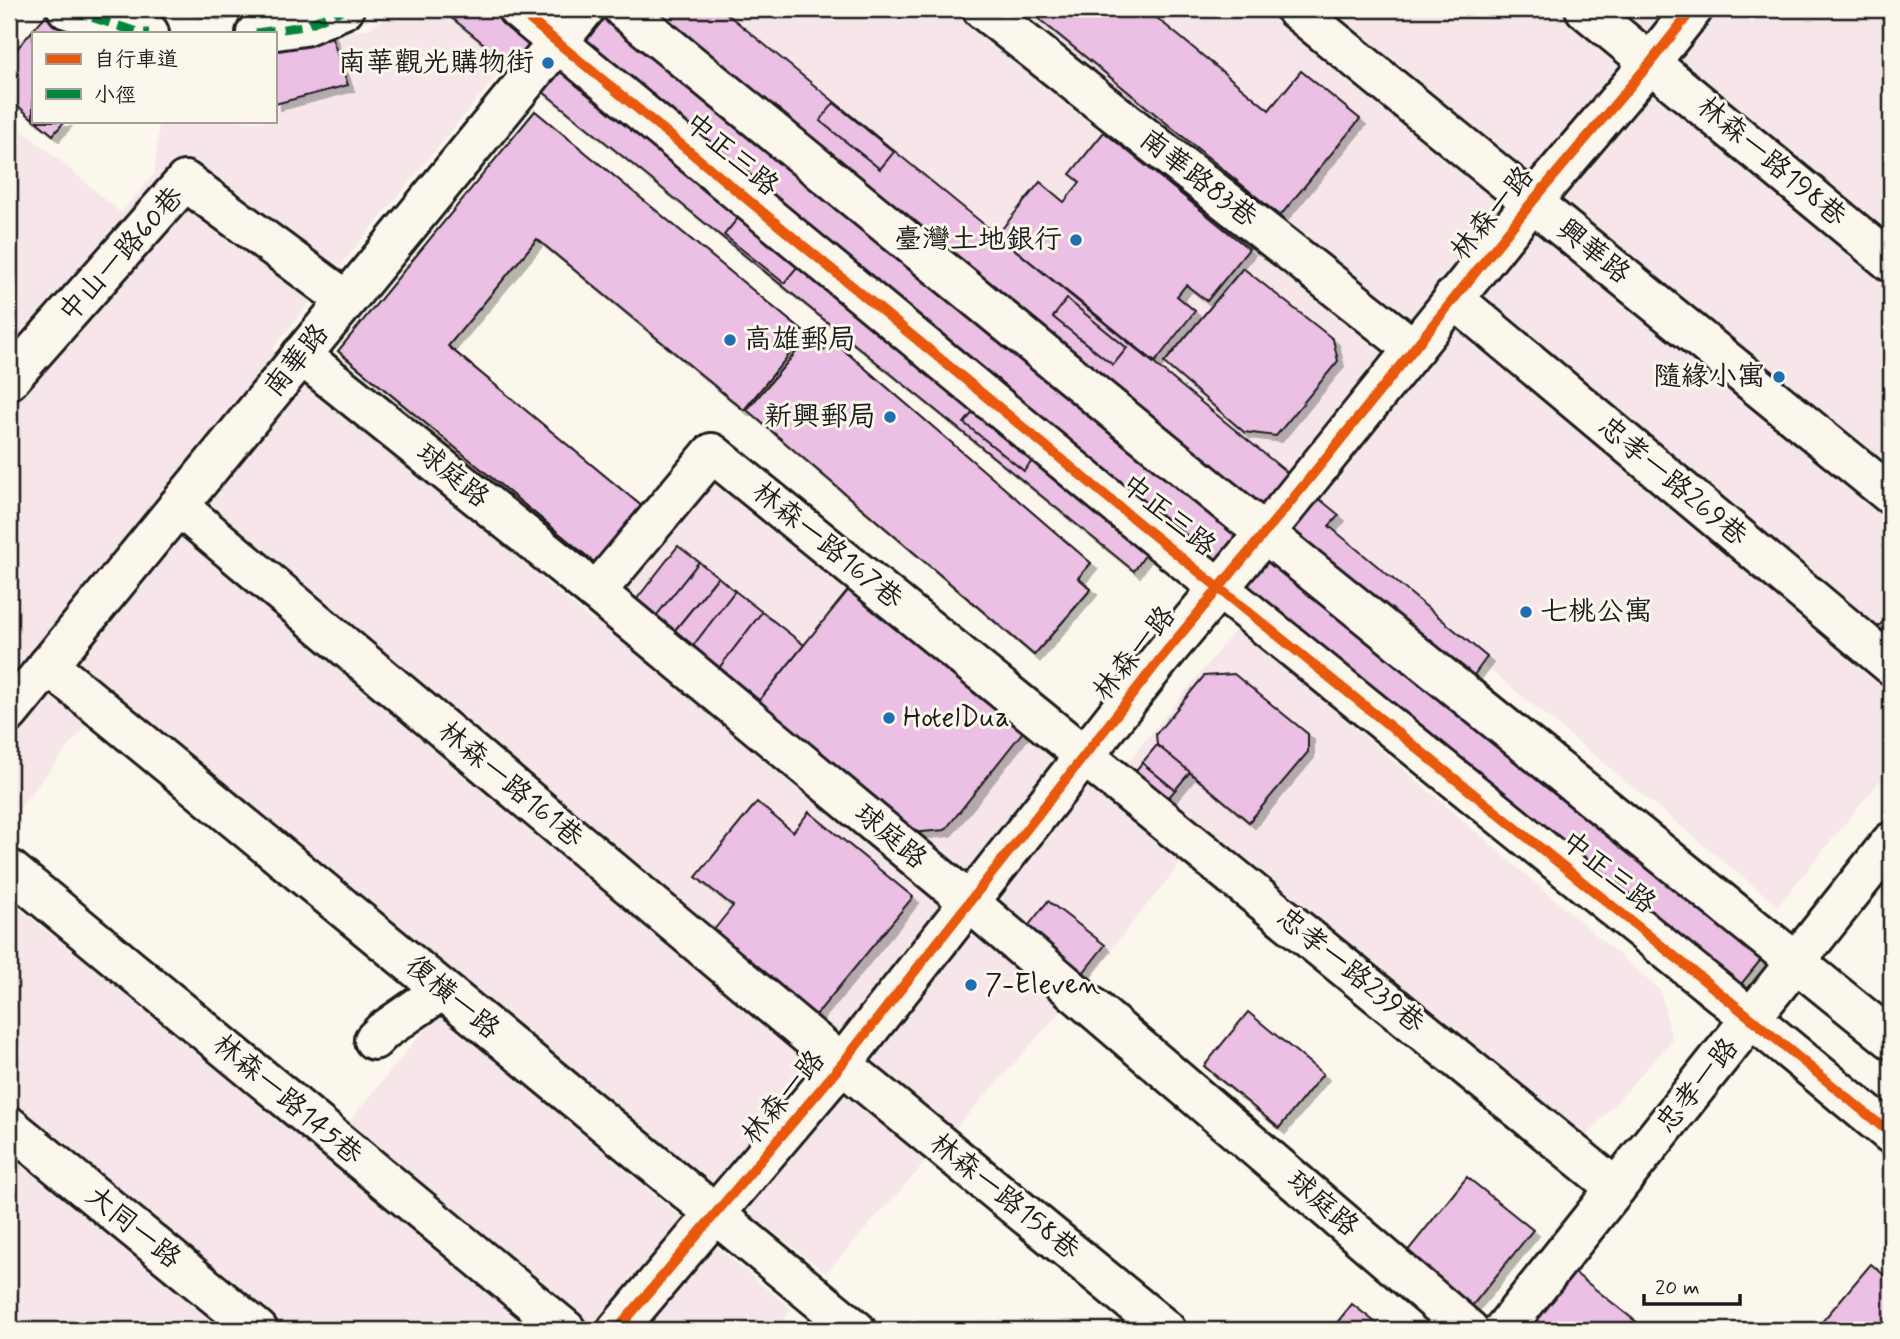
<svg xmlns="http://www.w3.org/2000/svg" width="1900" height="1339" font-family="Mynerve,'LXGW WenKai TC',sans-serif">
	<defs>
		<filter id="shadow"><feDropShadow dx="6" dy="6" stdDeviation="0" flood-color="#0004"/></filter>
	</defs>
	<rect width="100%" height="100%" fill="#fbf7ec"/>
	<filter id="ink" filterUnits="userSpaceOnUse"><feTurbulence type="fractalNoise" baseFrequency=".0143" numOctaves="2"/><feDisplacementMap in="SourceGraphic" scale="14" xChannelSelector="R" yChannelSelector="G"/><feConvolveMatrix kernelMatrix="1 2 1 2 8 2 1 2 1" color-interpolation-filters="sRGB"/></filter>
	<g filter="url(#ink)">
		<g fill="#f6e6ea">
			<path d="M400,9H487L523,44L272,349L594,623L717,468L1104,791L1238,627L1661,991L1672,1040L1562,1163L1185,858L1060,1012L826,1273L667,1149L111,694L9,821V120L57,158L121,213L155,173L159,121H275V45L370,28Z"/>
			<path d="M684,9H1868L1891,28V767L1778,906Z"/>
			<path d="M9,901L325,1151L438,1013L792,1310L774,1330H9Z"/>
		</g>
		<g fill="#ecbfe4" stroke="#1c1c1c" stroke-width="2" filter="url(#shadow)">
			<path d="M51,9L89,33H33V119L9,98V58Z"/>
			<path d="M183,9H241L215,14Z"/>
			<path d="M441,9H721L1339,515L1329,526L1487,657L1474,675L1784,931L1734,993L1148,551L1134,571Z"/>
			<path d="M1027,9H1146L1269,110L1301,71L1360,119L1280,216Z"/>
			<path d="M329,29L348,85L275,104V44Z"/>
			<path d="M834,103L894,152L880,169L820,121Z"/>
			<path d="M535,111L806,334L744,410L537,239L448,346L645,509L599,566L338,351Z"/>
			<path d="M535,111L806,334L744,410L537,239L448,346L645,509L599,566L338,351Z"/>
			<path d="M36,121H65L53,135Z"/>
			<path d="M1104,132L1249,249L1207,301L1186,285L1177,296L1195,311L1155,362L997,235L1040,182L1064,202L1080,182L1070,174Z"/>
			<path d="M738,218L798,266L784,283L724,235Z"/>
			<path d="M1243,268L1333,339L1338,361L1276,436L1244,432L1164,363Z"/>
			<path d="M1067,299L1127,348L1113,365L1053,317Z"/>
			<path d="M808,338L823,351L832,340L1091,563L1078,578L1091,589L1034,655L747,410Z"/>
			<path d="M808,338L823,351L832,340L1091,563L1078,578L1091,589L1034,655L747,410Z"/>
			<path d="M978,406L1038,454L1024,471L964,423Z"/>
			<path d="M678,546L699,562L649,625L629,609Z"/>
			<path d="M699,562L718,577L667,640L649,625Z"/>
			<path d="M718,577L735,591L686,655L667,640Z"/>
			<path d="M850,588L1025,729L945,830L910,833L753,708Z"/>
			<path d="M735,591L762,612L713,676L686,655Z"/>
			<path d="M762,612L804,645L753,708L713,676Z"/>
			<path d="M1891,613V639L1878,627Z"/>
			<path d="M1234,674L1308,734V752L1249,822L1157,745L1156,734L1204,676Z"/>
			<path d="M1157,745L1190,772L1175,790L1142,763Z"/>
			<path d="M1142,763L1175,790L1159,809L1126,782Z"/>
			<path d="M757,802L793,832L809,812L913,897L816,1015L713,931L733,906L696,877Z"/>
			<path d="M1048,901L1105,945L1079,978L1022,934Z"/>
			<path d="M1248,1012L1323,1074L1279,1128L1204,1066Z"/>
			<path d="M1467,1177L1533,1230L1472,1306L1406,1253Z"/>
			<path d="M1871,1264L1891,1281V1330H1815Z"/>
			<path d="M1570,1269L1639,1324L1634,1330H1521Z"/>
			<path d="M1352,1304L1385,1330H1331Z"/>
		</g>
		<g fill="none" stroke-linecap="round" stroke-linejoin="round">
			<g stroke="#1c1c1c" stroke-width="44">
				<g id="minor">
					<path d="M67,9L140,33H149"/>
					<path d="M517,9L1152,534L1752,1019L1891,1134"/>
					<path d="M623,9L1215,493L1891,1039"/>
					<path d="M982,9L1414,349"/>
					<path d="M1295,9L1891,495"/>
					<path d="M1585,9L1891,262"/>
					<path d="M256,33L304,26L344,9"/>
					<path d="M1453,298L1891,665"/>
					<path d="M301,355L596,592L968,901L1469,1330"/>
					<path d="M9,380L185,181L346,300"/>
					<path d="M178,506L842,1064L1166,1330"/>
					<path d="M596,592L712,453L1616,1188"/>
					<path d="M48,665L856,1330"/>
					<path d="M9,713L585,9"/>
					<path d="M9,869L566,1330"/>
					<path d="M374,1040L383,1031L442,990"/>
					<path d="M9,1126L258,1330"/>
					<path d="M617,1330L842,1064L1161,658L1292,500L1532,202L1650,63L1693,9"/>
					<path d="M1503,1330L1891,842"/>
				</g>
			</g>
			<use href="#minor" stroke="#fbf7ec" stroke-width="38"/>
			<g stroke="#00873e" stroke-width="9" stroke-dasharray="18 9" stroke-linecap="butt">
				<path d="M67,9L140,33H149"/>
				<path d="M256,33L304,26L344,9"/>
			</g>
			<g stroke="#fbf7ec" stroke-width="15">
				<g id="cycleway">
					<path d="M517,9L1152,534L1752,1019L1891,1134"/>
					<path d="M617,1330L842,1064L1161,658L1292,500L1532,202L1650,63L1693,9"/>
				</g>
			</g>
			<use href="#cycleway" stroke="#e8590c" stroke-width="10"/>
		</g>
	</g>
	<g fill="#1f6fb2" stroke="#fbf7ec" stroke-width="2.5">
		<circle cx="548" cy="63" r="7"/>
		<circle cx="1076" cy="240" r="7"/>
		<circle cx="730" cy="340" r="7"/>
		<circle cx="1779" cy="377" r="7"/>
		<circle cx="890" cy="417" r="7"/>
		<circle cx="1526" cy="612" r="7"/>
		<circle cx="889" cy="718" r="7"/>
		<circle cx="971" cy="985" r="7"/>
	</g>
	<g text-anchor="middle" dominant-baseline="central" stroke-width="6" stroke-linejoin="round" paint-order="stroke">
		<g font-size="28" fill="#1c1c1c" stroke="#fbf7ec" text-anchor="end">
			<text x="534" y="63">南華觀光購物街</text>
			<text x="1062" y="240">臺灣土地銀行</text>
			<text x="744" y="340" text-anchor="start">高雄郵局</text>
			<text x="1765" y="377">隨緣小寓</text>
			<text x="876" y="417">新興郵局</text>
			<text x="1540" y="612" text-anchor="start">七桃公寓</text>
			<text x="903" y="718" text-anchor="start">HotelDua</text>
			<text x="985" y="985" text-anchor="start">7-Eleven</text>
		</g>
		<g font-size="28" fill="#1c1c1c" stroke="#fbf7ec">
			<text transform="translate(731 155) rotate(40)">中正三路</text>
			<text transform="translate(1771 162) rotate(40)">林森一路198巷</text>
			<text transform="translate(1198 179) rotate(38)">南華路83巷</text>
			<text transform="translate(1493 214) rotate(-50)">林森一路</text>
			<text transform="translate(1593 252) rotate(39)">興華路</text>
			<text transform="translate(122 255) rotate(-48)">中山一路60巷</text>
			<text transform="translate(297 361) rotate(-51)">南華路</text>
			<text transform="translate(452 476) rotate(39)">球庭路</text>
			<text transform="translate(1672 482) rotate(40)">忠孝一路269巷</text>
			<text transform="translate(1168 516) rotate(39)">中正三路</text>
			<text transform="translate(827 546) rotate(39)">林森一路167巷</text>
			<text transform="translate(1135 654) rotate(-51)">林森一路</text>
			<text transform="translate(510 785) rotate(40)">林森一路161巷</text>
			<text transform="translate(890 837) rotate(40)">球庭路</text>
			<text transform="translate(1608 873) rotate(39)">中正三路</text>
			<text transform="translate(1350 971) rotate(39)">忠孝一路239巷</text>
			<text transform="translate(452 998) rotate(40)">復橫一路</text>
			<text transform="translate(1698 1086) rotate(-51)">忠孝一路</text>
			<text transform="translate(784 1098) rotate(-50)">林森一路</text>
			<text transform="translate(287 1100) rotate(40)">林森一路145巷</text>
			<text transform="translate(1004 1197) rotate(39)">林森一路158巷</text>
			<text transform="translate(1322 1204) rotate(41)">球庭路</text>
			<text transform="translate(133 1228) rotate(39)">大同一路</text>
		</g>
	</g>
	<rect width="1900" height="1339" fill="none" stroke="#fbf7ec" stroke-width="35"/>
	<rect x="18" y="18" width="1865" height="1304" fill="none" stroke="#1c1c1c" stroke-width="2.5" filter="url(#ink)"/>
	<rect x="32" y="32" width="245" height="91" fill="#fbf7ec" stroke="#a29f99" stroke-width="2"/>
	<rect x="46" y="54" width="35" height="10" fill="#e8590c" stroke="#a29f99" stroke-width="2"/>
	<text x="94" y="66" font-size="21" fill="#1c1c1c">自行車道</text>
	<rect x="46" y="89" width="35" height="10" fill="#00873e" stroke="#a29f99" stroke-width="2"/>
	<text x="94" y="102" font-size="21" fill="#1c1c1c">小徑</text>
	<path d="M1644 1294v10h96v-10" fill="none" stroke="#1c1c1c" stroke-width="3.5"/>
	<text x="1655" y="1294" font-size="21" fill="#1c1c1c" stroke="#fbf7ec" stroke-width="5" paint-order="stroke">20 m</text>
</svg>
